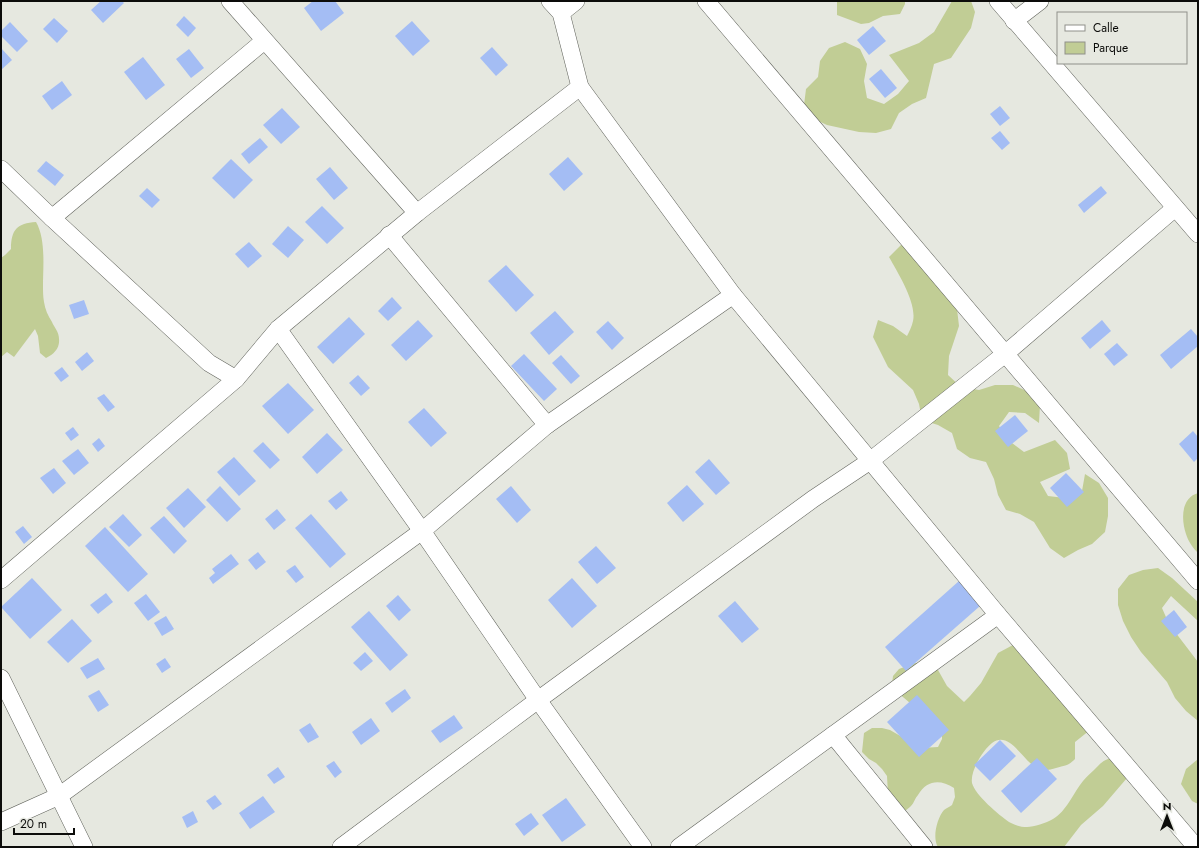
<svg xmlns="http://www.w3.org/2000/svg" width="1199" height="848" font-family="Jost,sans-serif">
	<rect width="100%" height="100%" fill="#e6e8e0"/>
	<g fill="#c1cd95">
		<path d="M837,1H905V4L900,14L883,16L869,23L861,24L837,15Z"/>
		<path d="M952,1H971L975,12L971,28L951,58L934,64L926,98L912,104L899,113L891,129L876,133L859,132L827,125L814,119L804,105L806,89L818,77L820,61L829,48L845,42L860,49L867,64L864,81L867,98L884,104L898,94L909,81L889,55L919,43L934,32Z"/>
		<path d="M36,222C46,239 43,267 43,286C43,291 43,297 44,302C45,309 48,316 52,322C54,327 59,332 59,339C60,348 54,354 46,358L40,353L38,336L35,329L14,357L7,352L1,357V258L5,255L11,249C11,230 17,223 36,222Z"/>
		<path d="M902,244L957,309L959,326L949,356L948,375L961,387L979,390L995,385H1013L1029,392L1040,405L1039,423L1025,413L1009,412L999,426L1008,440L1024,452L1055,440L1067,453L1070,469L1040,482L1048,496L1065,498L1082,491L1085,474L1099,483L1108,498V516L1105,532L1092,544L1078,550L1064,558L1050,548L1034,522L1020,514L1006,510L998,495L994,479L986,462L970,458L957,449L952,433L938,425L922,420L919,404L913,390L888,367L873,337L878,320L893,326L907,336C909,332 912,326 913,321C917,303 898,273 889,257Z"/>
		<path d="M1198,493V553C1193,548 1188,541 1186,534C1181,519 1181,498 1198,493Z"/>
		<path d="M1158,568L1172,578L1198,602V621L1171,596L1162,608L1169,624L1198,662V721L1186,711L1175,698L1167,682L1141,652L1131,637L1123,621L1118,605V589L1129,575L1143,570Z"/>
		<path d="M1013,645L1090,730L1075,742V759C1068,766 1066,765 1056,768C1052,769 1046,771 1041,770C1025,766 1011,729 992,743C983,750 970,771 972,783C975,795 999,815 1009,822C1014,825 1021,827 1027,827C1034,827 1046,823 1053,819C1066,812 1074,792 1083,781C1086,777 1090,774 1094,770C1098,766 1102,761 1108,759C1110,758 1114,759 1117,759L1127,778L1103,806L1081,825L1064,847H938C932,838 937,818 944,810C946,808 950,807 952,805L955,797L954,788C940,779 927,780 918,795C915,798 914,803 911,806C909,808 906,810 904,812L888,794L887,776L882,769L876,763L869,759L862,752L864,733L872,728H882L890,730L921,748L938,747L942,739V730L897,692L892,684L893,676L899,669L915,663H924L932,665L938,670L947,686L964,702L970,696L981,683L998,653Z"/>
		<path d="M1198,759V804L1192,801L1181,784L1186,769Z"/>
	</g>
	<g fill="#a4bdf4">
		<path d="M101,1H122L124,3L103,23L91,10Z"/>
		<path d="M313,1H335L344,13L321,31L304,8Z"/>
		<path d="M184,16L196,28L188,37L176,25Z"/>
		<path d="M54,18L68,31L57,43L43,29Z"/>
		<path d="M412,21L430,41L413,56L395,36Z"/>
		<path d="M10,22L28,41L17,52L1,36V31Z"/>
		<path d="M873,26L886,41L869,55L857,40Z"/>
		<path d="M492,47L508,65L496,76L480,58Z"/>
		<path d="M1,48L12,60L1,70Z"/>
		<path d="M189,49L204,68L191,78L176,59Z"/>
		<path d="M143,57L165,85L146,100L124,72Z"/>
		<path d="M881,69L897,88L885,98L869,79Z"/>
		<path d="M62,81L72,95L52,110L42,96Z"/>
		<path d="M1000,106L1010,118L1000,126L990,114Z"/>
		<path d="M282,108L300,127L281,144L263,125Z"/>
		<path d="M1000,131L1010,143L1002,150L991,138Z"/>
		<path d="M260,138L268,147L249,164L241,154Z"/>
		<path d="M568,157L583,174L564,191L549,174Z"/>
		<path d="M231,159L253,180L234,199L212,178Z"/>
		<path d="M46,161L64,175L55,186L37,171Z"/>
		<path d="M330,167L348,188L334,200L316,179Z"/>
		<path d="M1101,186L1107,193L1084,213L1078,205Z"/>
		<path d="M147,188L160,200L152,208L139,196Z"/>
		<path d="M322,206L344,228L327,244L305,222Z"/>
		<path d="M288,226L304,240L288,258L272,244Z"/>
		<path d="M249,242L262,256L248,268L235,254Z"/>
		<path d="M506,265L534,295L516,312L488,281Z"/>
		<path d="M392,297L402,308L388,321L378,311Z"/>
		<path d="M84,300L89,314L74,319L69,305Z"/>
		<path d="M555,311L574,332L549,355L530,333Z"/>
		<path d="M349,317L365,334L333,364L317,347Z"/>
		<path d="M418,320L433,336L406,361L391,345Z"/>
		<path d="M1102,320L1111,331L1090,349L1081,338Z"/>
		<path d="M608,321L624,338L612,350L596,332Z"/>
		<path d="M1191,329L1198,337V346L1171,369L1160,355Z"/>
		<path d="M1117,343L1128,355L1114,366L1104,354Z"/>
		<path d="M87,352L94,361L82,371L75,362Z"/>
		<path d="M524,354L557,389L544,401L511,366Z"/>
		<path d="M561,355L580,376L571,384L552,363Z"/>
		<path d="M62,367L69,376L61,382L54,373Z"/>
		<path d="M358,375L370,388L361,396L349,383Z"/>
		<path d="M288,383L314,410L288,434L262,406Z"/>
		<path d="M104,394L115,407L108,412L97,398Z"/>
		<path d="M424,408L447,433L431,447L408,422Z"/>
		<path d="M1015,415L1028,431L1008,447L995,431Z"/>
		<path d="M73,427L79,435L71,441L65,433Z"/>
		<path d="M1193,431L1198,437V458L1194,462L1179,444Z"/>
		<path d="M327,433L343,450L317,474L302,457Z"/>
		<path d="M99,438L105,446L98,452L92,444Z"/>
		<path d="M263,442L280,460L270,469L253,451Z"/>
		<path d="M78,449L89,463L74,475L62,461Z"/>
		<path d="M234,457L256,481L239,496L217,472Z"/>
		<path d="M709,459L730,483L716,495L695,472Z"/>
		<path d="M54,468L66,483L53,494L40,478Z"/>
		<path d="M1066,473L1084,492L1067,507L1050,488Z"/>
		<path d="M687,485L704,504L683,522L667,503Z"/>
		<path d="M220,486L241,509L227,522L206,500Z"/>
		<path d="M511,486L531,510L517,523L496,499Z"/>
		<path d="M188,488L206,507L184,528L166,508Z"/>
		<path d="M341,491L348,500L336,510L328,501Z"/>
		<path d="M277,509L286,520L274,530L265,519Z"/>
		<path d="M123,514L142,535L129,547L109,527Z"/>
		<path d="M311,514L346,554L330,568L295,528Z"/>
		<path d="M164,516L187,541L174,554L150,528Z"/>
		<path d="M23,526L32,537L24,544L15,532Z"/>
		<path d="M105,527L148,574L128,592L85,546Z"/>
		<path d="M596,546L616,568L597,584L578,562Z"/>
		<path d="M258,552L266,562L256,570L248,560Z"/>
		<path d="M231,554L239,564L213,584L209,578L215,573L212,569Z"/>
		<path d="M295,565L304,577L296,583L286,571Z"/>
		<path d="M32,578L62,610L30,639L1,607Z"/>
		<path d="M572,578L597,606L572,628L548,600Z"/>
		<path d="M959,581L980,606L906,671L885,647Z"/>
		<path d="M106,593L113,602L98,614L90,605Z"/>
		<path d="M146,594L160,612L148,621L134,603Z"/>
		<path d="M398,595L411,610L399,621L386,606Z"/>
		<path d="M735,601L759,629L742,643L718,616Z"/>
		<path d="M1174,610L1187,627L1175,637L1161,621Z"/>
		<path d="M369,611L408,655L390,671L351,627Z"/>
		<path d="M166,616L174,629L162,636L154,623Z"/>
		<path d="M72,619L92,641L68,663L47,642Z"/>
		<path d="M365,652L373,661L361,671L353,663Z"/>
		<path d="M98,658L105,669L87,679L80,668Z"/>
		<path d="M165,658L171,667L162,673L156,664Z"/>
		<path d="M405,689L411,698L392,713L385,703Z"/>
		<path d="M99,690L109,705L98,712L88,696Z"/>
		<path d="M917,695L949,730L919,757L887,722Z"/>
		<path d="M454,715L463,728L440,743L431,731Z"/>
		<path d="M371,718L380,731L361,745L352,732Z"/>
		<path d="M310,723L319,737L308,743L299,730Z"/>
		<path d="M1000,740L1016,756L990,781L974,765Z"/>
		<path d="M1037,758L1057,779L1021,813L1001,791Z"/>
		<path d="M334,761L342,772L335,778L326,766Z"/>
		<path d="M278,767L285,777L274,784L267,775Z"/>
		<path d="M215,795L222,804L213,810L206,801Z"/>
		<path d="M263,796L275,812L250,829L239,813Z"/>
		<path d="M566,798L586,825L562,842L542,815Z"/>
		<path d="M193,811L198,822L187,828L182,817Z"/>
		<path d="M531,813L539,824L524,836L515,824Z"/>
	</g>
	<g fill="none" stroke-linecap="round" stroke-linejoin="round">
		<g stroke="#62645d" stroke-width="18">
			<g id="street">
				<path d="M230,1L417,213"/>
				<path d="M550,1L561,13L580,87L733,295L998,615L1196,847"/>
				<path d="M706,1L1198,581"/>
				<path d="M998,1L1198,234"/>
				<path d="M561,13L576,1"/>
				<path d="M1014,21L1040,1"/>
				<path d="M1,169L52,218L209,363L236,379L278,329L417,213L580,87"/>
				<path d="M52,218L264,41"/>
				<path d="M389,235L547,425"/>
				<path d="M278,329L422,531L538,700L643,847"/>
				<path d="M1,580L236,379"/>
				<path d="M1,678L84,847"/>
				<path d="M833,735L924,847"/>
				<path d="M1,822L59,796L422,531L547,425L733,295"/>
				<path d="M341,847L538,700L813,499L870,461L1005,354L1175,208"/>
				<path d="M679,847L998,615"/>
			</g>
		</g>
		<use href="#street" stroke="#fff" stroke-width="17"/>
	</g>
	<rect width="1199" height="848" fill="none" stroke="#0c0c0a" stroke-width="4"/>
	<rect x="1057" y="12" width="130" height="52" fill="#e6e8e0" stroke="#8f908a"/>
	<rect x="1065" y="25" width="20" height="6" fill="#ffffff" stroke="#8f908a"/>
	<text x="1093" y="32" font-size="12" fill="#0c0c0a">Calle</text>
	<rect x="1065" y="42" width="20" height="12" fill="#c1cd95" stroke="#8f908a"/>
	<text x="1093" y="52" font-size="12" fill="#0c0c0a">Parque</text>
	<g transform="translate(1167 816)" stroke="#e6e8e0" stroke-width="3" paint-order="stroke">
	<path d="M0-3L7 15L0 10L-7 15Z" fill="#0c0c0a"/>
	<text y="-6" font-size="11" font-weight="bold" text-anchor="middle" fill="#0c0c0a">N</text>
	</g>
	<path d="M14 828v6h60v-6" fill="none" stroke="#0c0c0a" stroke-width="2"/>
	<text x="20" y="828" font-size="12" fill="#0c0c0a" stroke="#e6e8e0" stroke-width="3" paint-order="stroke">20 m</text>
</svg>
